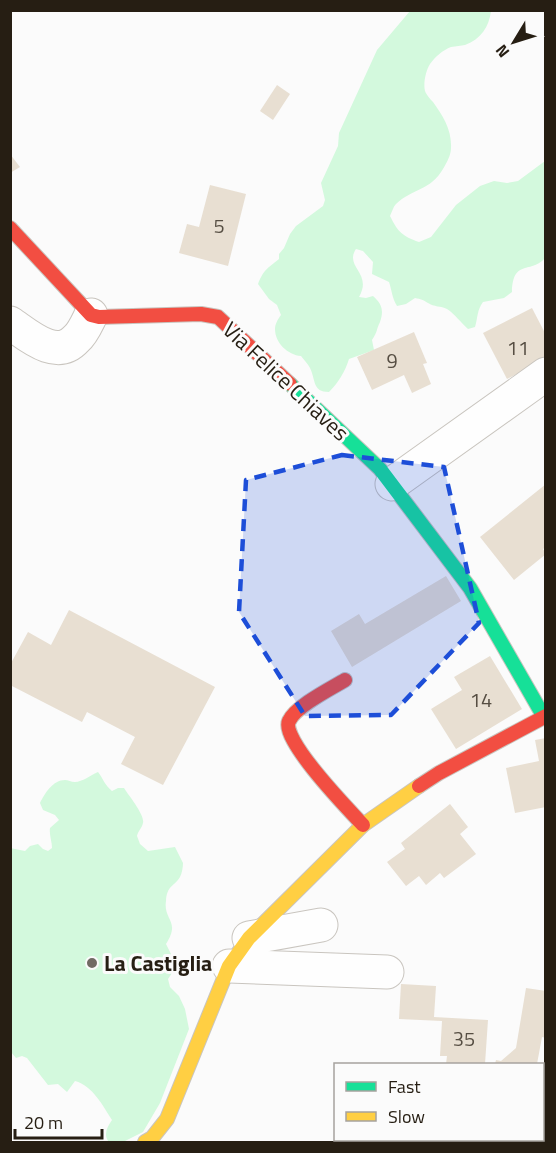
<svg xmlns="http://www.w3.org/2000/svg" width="556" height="1153" font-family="'Titillium Web',sans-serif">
	<rect width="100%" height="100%" fill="#fbfbfb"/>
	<g fill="#d3f9dd">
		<path d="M410,11H491C489,27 481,39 465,45C461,46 456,46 451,47C443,50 435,57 430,64C426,70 423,83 425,91C426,94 430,99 433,102C443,116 452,130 451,148C451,155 447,162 443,169C430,191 413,188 396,204C393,207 392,212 390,216C398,232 402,236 419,242L431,237L456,205L480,186L494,181L507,183L518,181L545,161L546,241L544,242L546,257C531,275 513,258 512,292L504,298L483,302C477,310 478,317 475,327L468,329C461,323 455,314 447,309C441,306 434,307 428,303C423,300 421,299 415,298L406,304L397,306C392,298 392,291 389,282L372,274L373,262L363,251L356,249C344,267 373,273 359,297L366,298L373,296C382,304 384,310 380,322C376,330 378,331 372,340L374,350L349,359C345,372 338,383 329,392C312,392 316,380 310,368C308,364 304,360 301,356C288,355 275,343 275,329C275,324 278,319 281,315L277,305L269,299L258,284C264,269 267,269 279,259V254L284,248L290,234L296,226L323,206L325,200L321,183L338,146L339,133L377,50Z"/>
		<path d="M98,772C104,780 104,784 112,791L118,788H124C129,796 145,815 143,823C142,828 138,831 137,836L140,844L148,851L175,847L183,863C183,867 182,873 180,877C174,887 167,885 166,901C163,920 181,921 166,944L172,956L174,970L168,979L170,987L179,996L185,1009L189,1029L160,1103L143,1132L123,1142H109C103,1135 107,1127 112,1120C103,1106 93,1086 75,1081L67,1092L58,1084L48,1085L27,1058L22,1056L16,1058L11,1052L10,848L25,851L30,846L38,844L43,849L48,851L52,848C52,841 49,835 50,828L59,820L55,815L43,810L40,803C45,793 53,780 65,780C68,780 71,782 75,782C82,782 91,775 98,772Z"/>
	</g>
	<g fill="#e8dfd2">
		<path d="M277,85L290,94L273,120L260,111Z"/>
		<path d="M10,154L20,167L10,173Z"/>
		<path d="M210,185L246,194L228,266L179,253L187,224L199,227Z"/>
		<path d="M532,308L546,335V359L507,379L483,333Z"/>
		<path d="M414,332L427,363L423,364L431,384L412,393L404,375L372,390L357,357Z"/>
		<path d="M546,484V547L543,549L546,554L514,580L480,537Z"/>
		<path d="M446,576L461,601L352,667L331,631L359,614L365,624Z"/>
		<path d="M69,610L215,687L163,785L121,764L135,737L87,712L82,722L10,685V665L28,632L51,645Z"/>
		<path d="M490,656L522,709L456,749L431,709L462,690L454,677Z"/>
		<path d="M546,738V807L515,813L506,768L539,761L535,740Z"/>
		<path d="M450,804L468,827L460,834L476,854L444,878L440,873L426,885L419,876L406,886L387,862L405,849L401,843Z"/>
		<path d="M401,984L436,986L434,1017L488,1020L485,1064H446L447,1056H440L442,1021L399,1019Z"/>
		<path d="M526,988L546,991V1038L542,1037L537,1064H495L496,1060L501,1061L516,1048Z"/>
		<path d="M542,1068H546V1098L544,1108H542Z"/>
	</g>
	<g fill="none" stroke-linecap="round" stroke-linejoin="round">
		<g stroke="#c9c5bf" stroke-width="35">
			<g id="street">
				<path d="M10,323C28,335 56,361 76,339C83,333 87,323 91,315"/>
				<path d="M392,484L546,374"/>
				<path d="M249,938L321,925"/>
				<path d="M229,966L387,972"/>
			</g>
		</g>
		<g stroke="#c9c5bf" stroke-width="16">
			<path id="fast" d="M290,384L380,469L470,588L544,717"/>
		</g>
		<g stroke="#c9c5bf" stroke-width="16">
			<path id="slow" d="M145,1142L152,1138L167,1119L229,966L249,938L363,825L419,786"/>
		</g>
		<g stroke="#c9c5bf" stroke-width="16">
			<g id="jam">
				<path d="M10,228L91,315L99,317L201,314L218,317L290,384"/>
				<path d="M345,680C330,689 296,706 289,721C280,739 349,810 363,825"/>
				<path d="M419,786L439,773L546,716"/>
			</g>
		</g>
		<use href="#street" stroke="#fefefe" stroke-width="33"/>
		<use href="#fast" stroke="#16e098" stroke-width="14"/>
		<use href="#slow" stroke="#ffcf43" stroke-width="14"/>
		<use href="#jam" stroke="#f24e42" stroke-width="14"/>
	</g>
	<path fill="#1d4ed8" fill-opacity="0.2" stroke="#1d4ed8" stroke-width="4.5" stroke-dasharray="12 8" stroke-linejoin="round" d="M342,455L444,467L479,623L391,715L305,716L239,612L246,480Z"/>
	<circle fill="#716b64" stroke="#fbfbfb" stroke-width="2" cx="92" cy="963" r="6"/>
	<g text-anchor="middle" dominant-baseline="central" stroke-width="6" stroke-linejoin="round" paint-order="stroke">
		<g font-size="20" fill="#564e43">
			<text x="219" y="225">5</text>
			<text x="518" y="347">11</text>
			<text x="392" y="360">9</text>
			<text x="481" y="699">14</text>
			<text x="464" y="1038">35</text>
		</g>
		<g font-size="22" fill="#261e13" stroke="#fbfbfb">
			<text transform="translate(286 381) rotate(43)">Via Felice Chiaves</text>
		</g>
		<g font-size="22" font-weight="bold" fill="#261e13" stroke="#fbfbfb" text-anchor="start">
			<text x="104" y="963">La Castiglia</text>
		</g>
	</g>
	<rect width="556" height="1153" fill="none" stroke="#261e13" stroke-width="24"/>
	<rect x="334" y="1063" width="210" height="78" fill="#fbfbfb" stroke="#a6a39e" stroke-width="1.5"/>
	<rect x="346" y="1082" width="30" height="9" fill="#16e098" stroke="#a6a39e" stroke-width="1.5"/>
	<text x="388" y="1093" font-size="18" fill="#261e13">Fast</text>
	<rect x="346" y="1112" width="30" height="9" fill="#ffcf43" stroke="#a6a39e" stroke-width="1.5"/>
	<text x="388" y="1123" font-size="18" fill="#261e13">Slow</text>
	<g transform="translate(514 42) rotate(232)" stroke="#fbfbfb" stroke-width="4.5" paint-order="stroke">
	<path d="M0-4.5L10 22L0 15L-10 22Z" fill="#261e13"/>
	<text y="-9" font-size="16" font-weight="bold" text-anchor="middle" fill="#261e13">N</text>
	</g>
	<path d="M15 1129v9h87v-9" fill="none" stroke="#261e13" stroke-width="3"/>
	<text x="24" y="1129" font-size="18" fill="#261e13" stroke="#fbfbfb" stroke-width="4.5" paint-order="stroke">20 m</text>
</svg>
